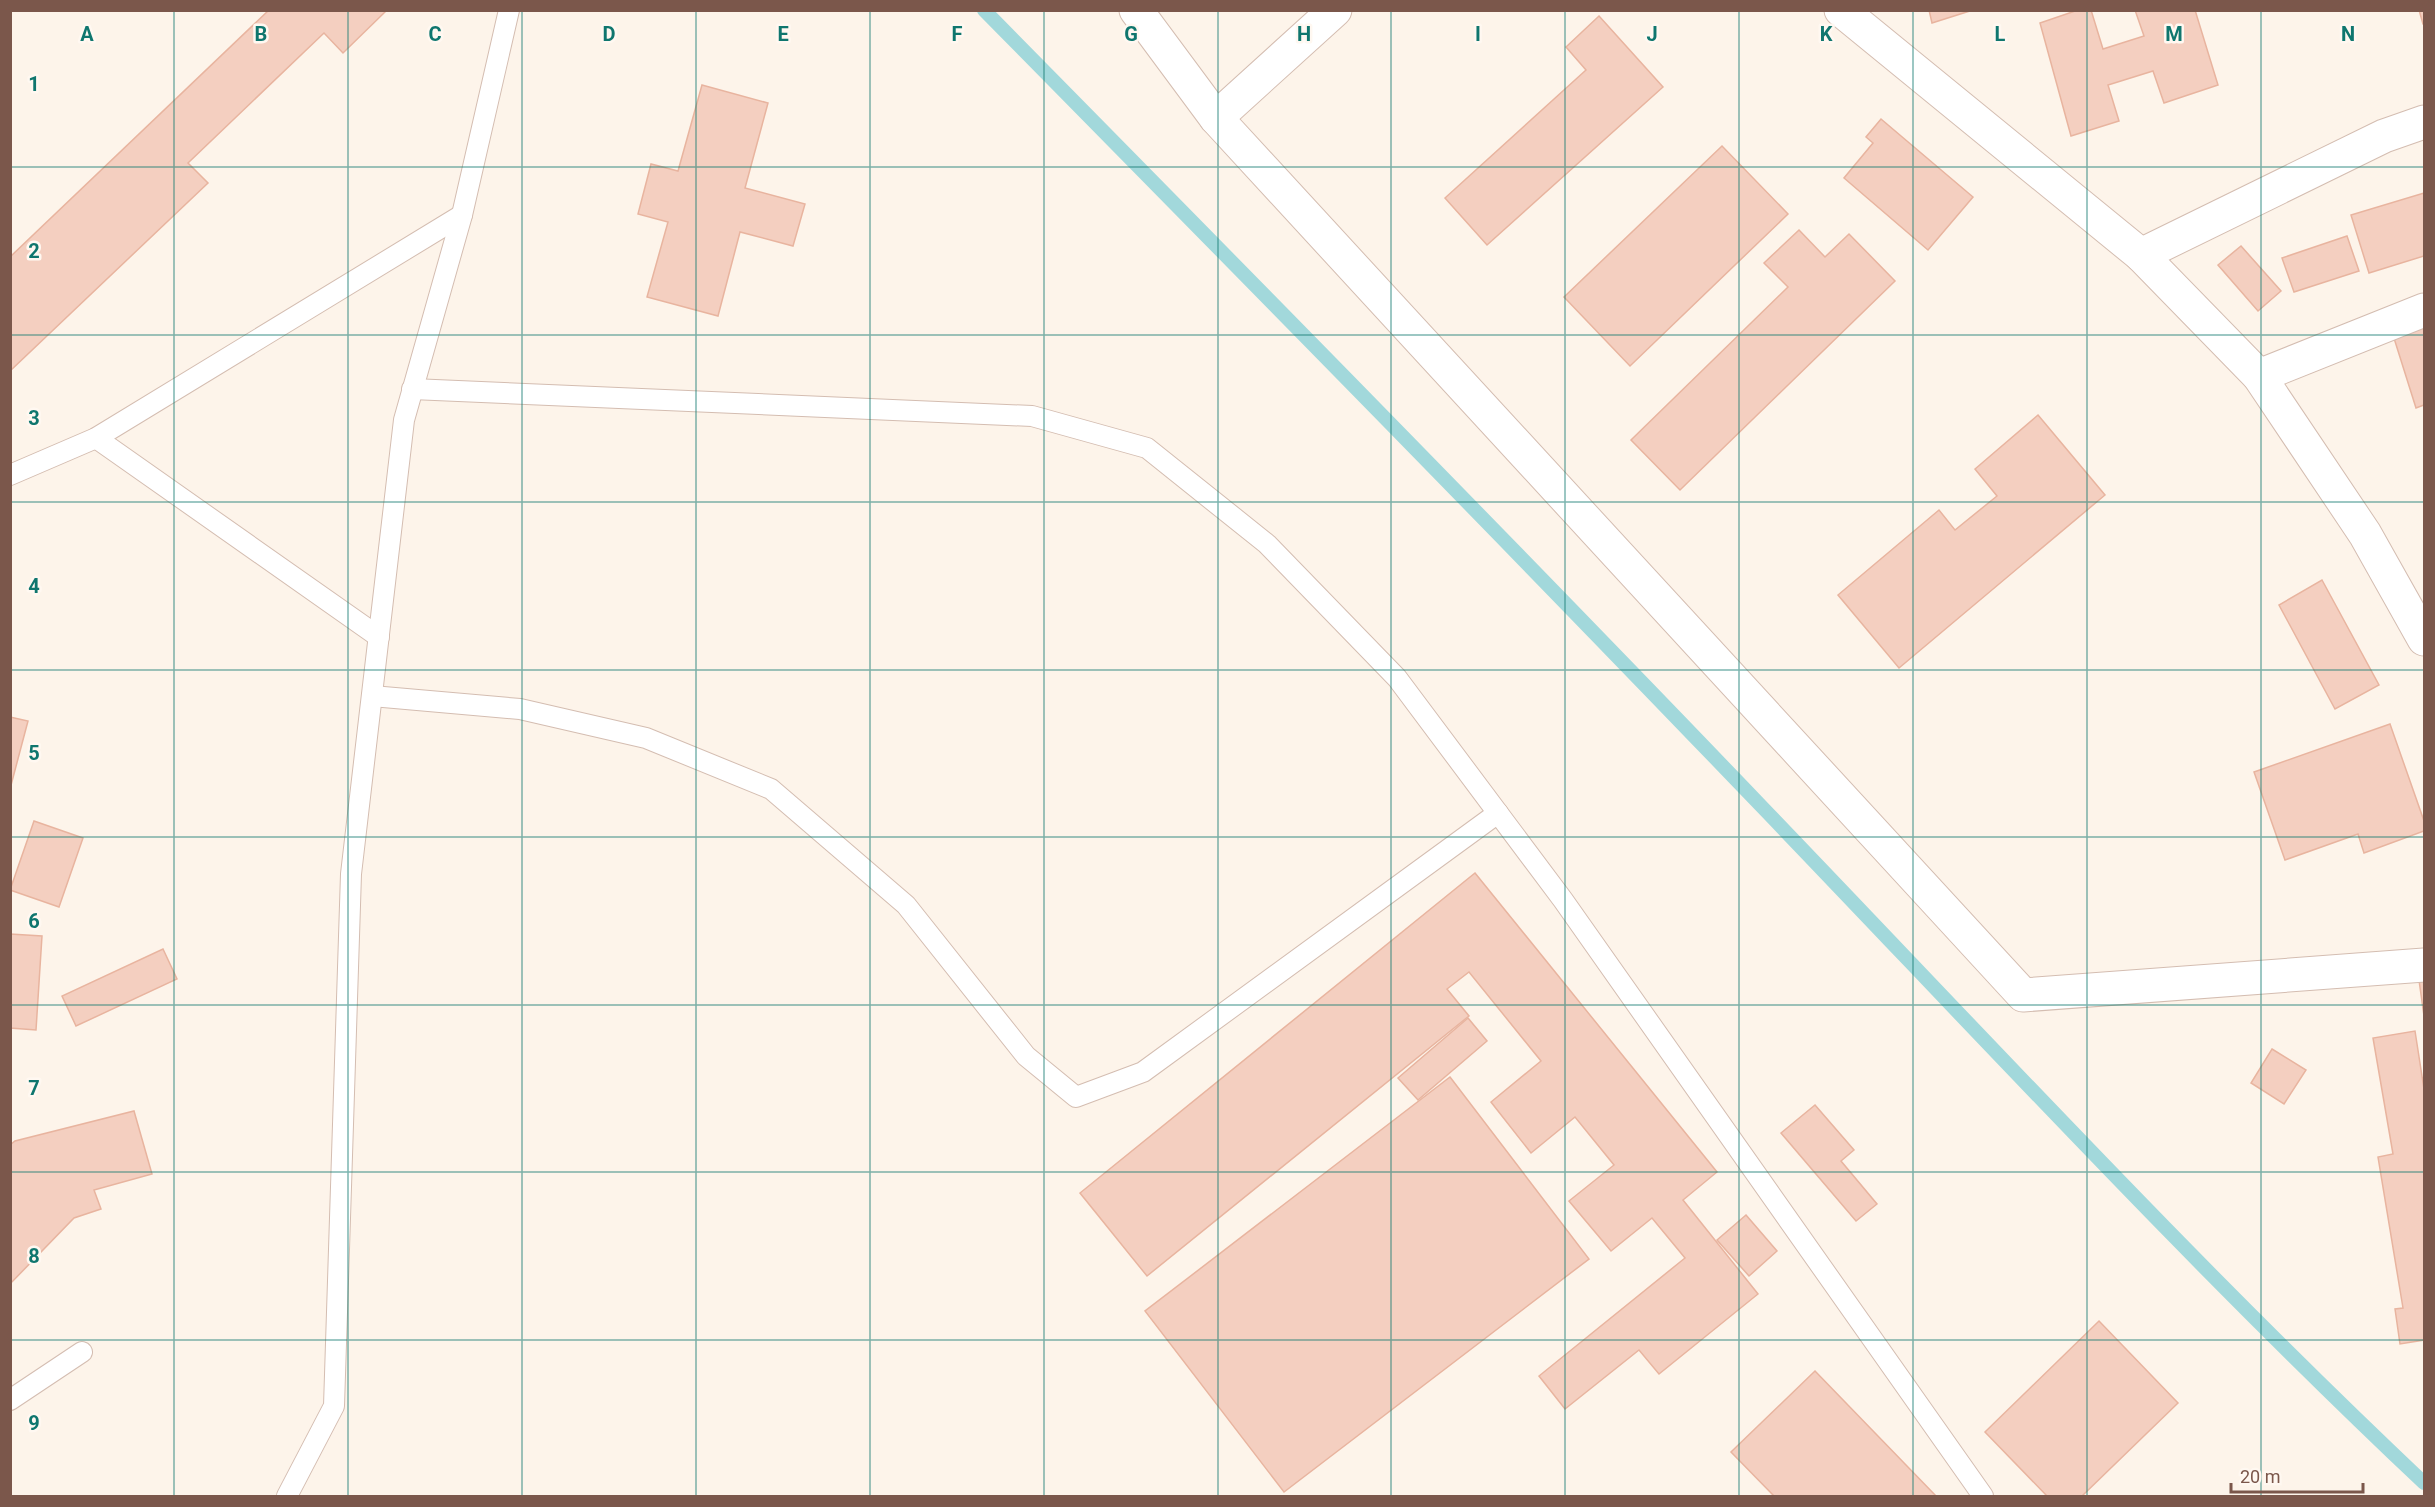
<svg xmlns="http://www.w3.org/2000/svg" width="2435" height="1507" font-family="Roboto,sans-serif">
	<rect width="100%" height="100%" fill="#fdf4ea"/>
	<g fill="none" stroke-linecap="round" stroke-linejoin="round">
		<path stroke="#a2d8db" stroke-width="14" d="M984,10C1246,276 1507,541 1765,810C1983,1037 2196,1268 2424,1483"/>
	</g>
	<g fill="#f4cfc0" stroke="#e8b49f" stroke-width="1.5">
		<path d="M269,10H387L343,53L324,33L188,163L208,183L10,371V257Z"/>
		<path d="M1929,10H1973L1932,23Z"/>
		<path d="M2078,10H2091L2103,49L2144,36L2135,10H2195L2218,85L2164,103L2153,71L2108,85L2119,121L2071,136L2040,23Z"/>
		<path d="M2419,10H2424V24H2423Z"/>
		<path d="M1599,16L1663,87L1487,245L1445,198L1586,70L1566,47Z"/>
		<path d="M702,85L768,103L745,188L805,204L793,246L740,232L718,316L647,297L668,222L638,214L651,164L678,171Z"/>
		<path d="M1881,119L1973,197L1928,250L1844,178L1873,143L1866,137Z"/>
		<path d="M1722,146L1788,214L1630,366L1564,297Z"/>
		<path d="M2424,193V256L2369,273L2351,215Z"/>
		<path d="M1799,230L1825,257L1849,234L1895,281L1680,490L1631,440L1788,287L1764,263Z"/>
		<path d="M2347,236L2359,271L2294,292L2282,258Z"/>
		<path d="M2241,246L2281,291L2258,311L2218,265Z"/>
		<path d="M2424,325V405L2416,408L2393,335Z"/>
		<path d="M2038,415L2105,495L1899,668L1838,595L1939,510L1955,530L1997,496L1975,469Z"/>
		<path d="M2322,580L2379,685L2335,709L2279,605Z"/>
		<path d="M10,717L28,721L10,789Z"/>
		<path d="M2390,724L2424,821V831L2364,853L2358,834L2285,860L2254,772Z"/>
		<path d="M34,821L83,838L59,907L10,890Z"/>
		<path d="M1475,873L1717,1172L1683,1200L1758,1294L1659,1374L1639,1350L1565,1409L1539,1376L1685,1258L1652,1218L1611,1251L1569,1201L1614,1165L1575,1117L1531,1153L1491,1102L1541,1061L1469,972L1447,989L1469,1016L1147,1276L1080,1193Z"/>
		<path d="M10,934L42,936L36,1030L10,1028Z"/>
		<path d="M163,949L177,979L76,1026L62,996Z"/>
		<path d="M2424,979V1016L2419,980Z"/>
		<path d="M1468,1018L1487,1041L1418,1100L1398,1078Z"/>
		<path d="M2415,1031L2424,1089V1340L2400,1344L2395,1309L2403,1308L2378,1157L2393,1154L2373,1038Z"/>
		<path d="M2272,1049L2306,1070L2284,1104L2251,1083Z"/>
		<path d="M1450,1077L1589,1259L1284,1492L1145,1311Z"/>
		<path d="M1815,1105L1854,1150L1841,1161L1877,1204L1856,1221L1781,1133Z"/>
		<path d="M134,1111L152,1174L94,1190L101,1209L74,1218L10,1284V1145L15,1141Z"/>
		<path d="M1746,1215L1777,1251L1749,1276L1717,1240Z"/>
		<path d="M2099,1321L2178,1403L2082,1496H2047L1985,1432Z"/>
		<path d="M1815,1371L1936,1496H1774L1731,1452Z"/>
	</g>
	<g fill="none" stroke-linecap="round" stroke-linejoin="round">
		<g stroke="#d4bdb1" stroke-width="22">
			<g id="lane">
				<path d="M412,389L1032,416L1147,448L1267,544L1397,678L1563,900L1983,1496"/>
				<path d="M96,438L379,637"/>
				<path d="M10,475L96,438L462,215"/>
				<path d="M372,696L520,709L646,738L771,789L906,905L1026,1056L1076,1097L1143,1072L1498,813"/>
				<path d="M10,1400L82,1352"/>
				<path d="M287,1496L334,1406L351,874L404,420L462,215L509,10"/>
			</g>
		</g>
		<g stroke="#d4bdb1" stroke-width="35">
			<g id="street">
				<path d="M1136,10L1216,118L2023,995L2424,965"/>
				<path d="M1841,10L2141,255L2259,376L2365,534L2424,639"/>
				<path d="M1216,118L1335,10"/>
				<path d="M2141,255L2384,136L2424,122"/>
				<path d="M2259,376L2424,310"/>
			</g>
		</g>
		<use href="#lane" stroke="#fff" stroke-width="20"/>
		<use href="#street" stroke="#fff" stroke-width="33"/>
	</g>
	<path fill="none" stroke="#0f766e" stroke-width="1.5" stroke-opacity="0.55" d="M174,10V1496M348,10V1496M522,10V1496M696,10V1496M870,10V1496M1044,10V1496M1218,10V1496M1391,10V1496M1565,10V1496M1739,10V1496M1913,10V1496M2087,10V1496M2261,10V1496M10,167H2424M10,335H2424M10,502H2424M10,670H2424M10,837H2424M10,1005H2424M10,1172H2424M10,1340H2424"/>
	<g font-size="20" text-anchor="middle" font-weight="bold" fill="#0f766e" stroke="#fff8f1" stroke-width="5" stroke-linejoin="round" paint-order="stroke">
		<text x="87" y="41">A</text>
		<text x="261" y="41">B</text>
		<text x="435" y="41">C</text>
		<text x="609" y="41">D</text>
		<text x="783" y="41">E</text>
		<text x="957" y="41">F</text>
		<text x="1131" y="41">G</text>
		<text x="1304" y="41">H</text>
		<text x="1478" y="41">I</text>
		<text x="1652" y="41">J</text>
		<text x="1826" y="41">K</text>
		<text x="2000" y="41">L</text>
		<text x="2174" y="41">M</text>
		<text x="2348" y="41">N</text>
		<text x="34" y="91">1</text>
		<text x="34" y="258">2</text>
		<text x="34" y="425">3</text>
		<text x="34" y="593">4</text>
		<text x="34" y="760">5</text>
		<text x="34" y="928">6</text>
		<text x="34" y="1095">7</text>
		<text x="34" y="1263">8</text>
		<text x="34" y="1430">9</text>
	</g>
	<rect width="2435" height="1507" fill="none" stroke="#7b574b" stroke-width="24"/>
	<path d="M2231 1483v9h132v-9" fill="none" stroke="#7b574b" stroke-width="3"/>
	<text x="2240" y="1483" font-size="18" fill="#7b574b" stroke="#fff8f1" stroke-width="4.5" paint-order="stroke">20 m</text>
</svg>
